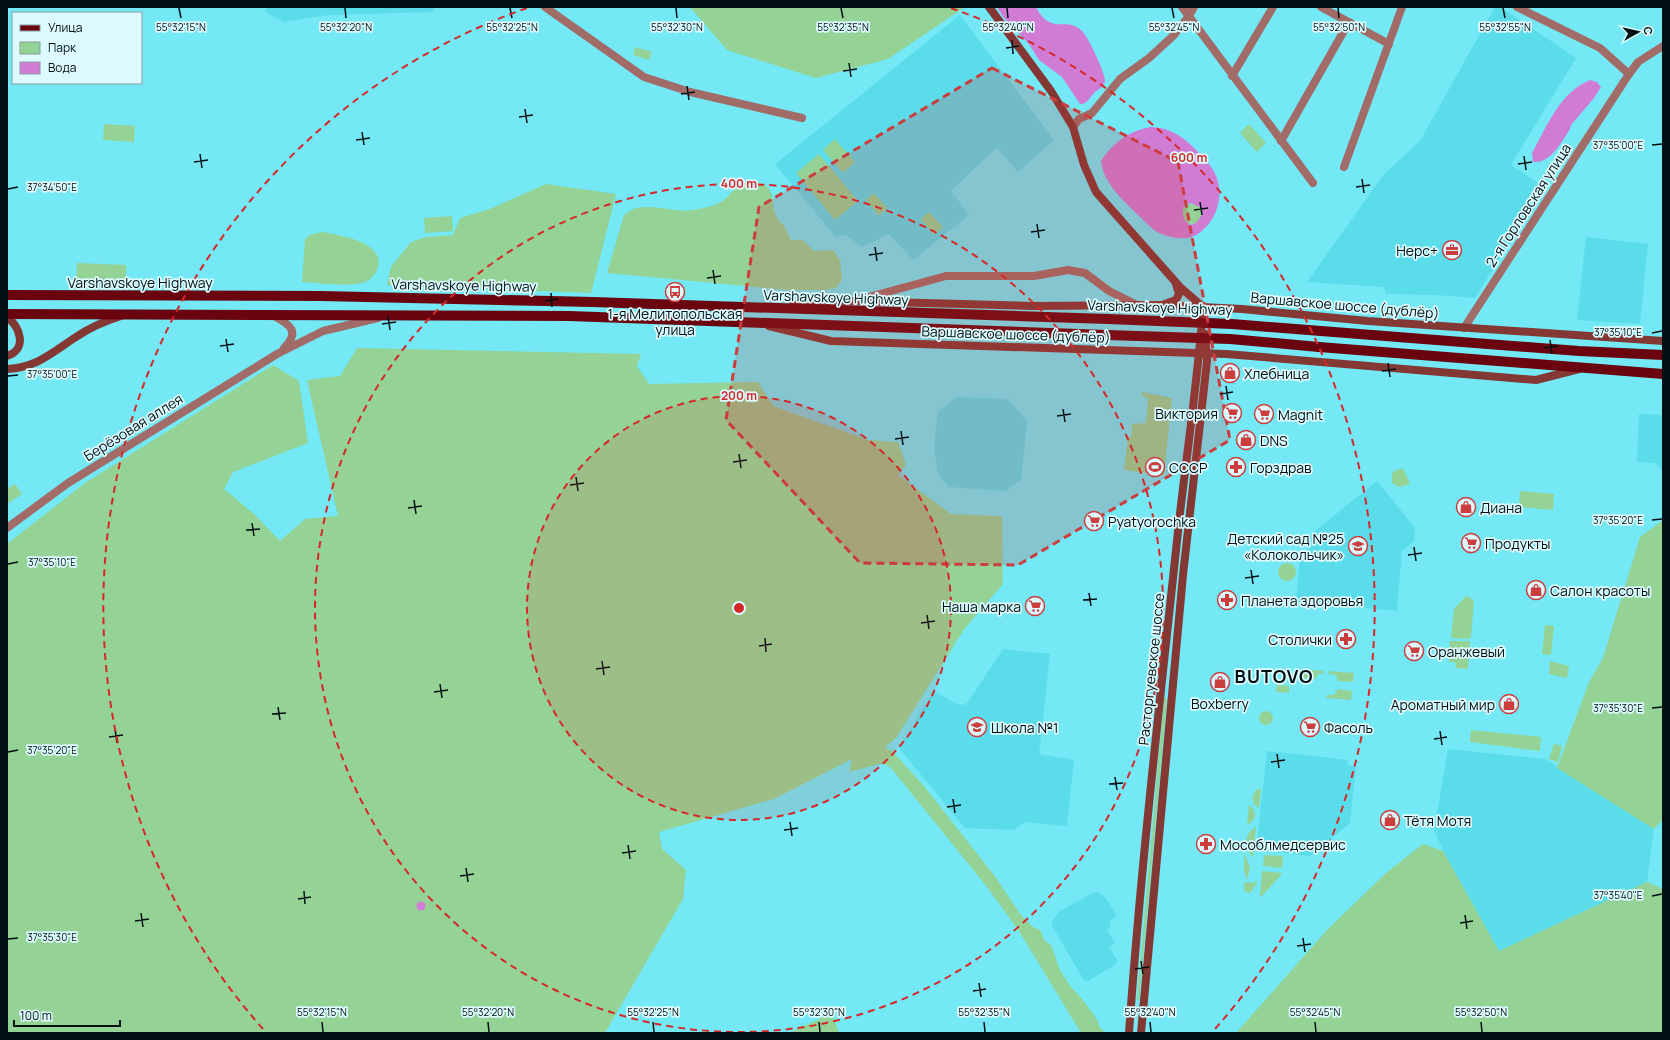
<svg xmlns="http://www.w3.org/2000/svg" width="1670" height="1040" font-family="Manrope,sans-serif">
	<rect width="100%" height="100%" fill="#74e8f4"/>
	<g fill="#5adcea">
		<path d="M267,7H435L432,12L328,15L284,22L265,12Z"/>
		<path d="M1495,7H1500L1576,58L1511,165L1544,187L1475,298L1436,295L1386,294L1384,287L1307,282L1384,174L1420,141Z"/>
		<path d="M960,15L1054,140L1018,172L997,147L951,191L969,215L913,260L889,234L862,247L846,235L835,236L775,164Z"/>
		<path d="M1586,237L1648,244L1640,324L1577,320Z"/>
		<path d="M956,397L1008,399L1027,421L1021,480L1005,491L949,487L938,474L934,448L938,412Z"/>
		<path d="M1639,414L1663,415V471L1655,463L1637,462Z"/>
		<path d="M1377,481L1415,528L1414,541L1402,551L1397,611L1296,602L1300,557L1307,552L1309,536Z"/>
		<path d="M1003,649L1050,654L1039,754L1074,760L1067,826L1025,822L1013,830L965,828L899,748L934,691L957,704L964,705L968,702Z"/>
		<path d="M1448,749L1545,759L1654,829L1647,882L1499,951L1443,851L1434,830Z"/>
		<path d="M1267,751L1348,760L1347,765L1356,766L1350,823L1310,856L1256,850Z"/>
		<path d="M1098,892L1105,897L1117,916L1109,921L1111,924L1107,931L1115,943L1109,947L1117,960L1116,964L1088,981L1084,980L1052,926V921L1060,911L1093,893Z"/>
	</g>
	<g fill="#94d395">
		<path d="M690,7H965L888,59L816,78L727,50Z"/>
		<path d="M635,47L652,52L649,60L633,55Z"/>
		<path d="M104,124L135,126L134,142L103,140Z"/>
		<path d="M1249,124L1266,143L1257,152L1240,133Z"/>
		<path d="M835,139L855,162L843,173L823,150Z"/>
		<path d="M819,154L858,201L835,220L796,173Z"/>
		<path d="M756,181L769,188L772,195L774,212L779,221L784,225L791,240H803L814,251L833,250L840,260L842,280L836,288L825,290H787L607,273L624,215C628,213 633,208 637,208C656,204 674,213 693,210C703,208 717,206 725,199C737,188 738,183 756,181Z"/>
		<path d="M546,184L616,194L591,293L387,285L391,267L411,242L426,237L453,235L460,218L490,209Z"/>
		<path d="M874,193L887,208L879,216L866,200Z"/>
		<circle cx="1192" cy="214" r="10"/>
		<path d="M929,212L943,227L934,235L921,219Z"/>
		<path d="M452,216L453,231L425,233L424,218Z"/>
		<path d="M322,232C339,235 385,242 378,267C376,273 372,279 367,281C352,288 319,283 302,282L305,239L310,235Z"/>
		<path d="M77,263L126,265V285L76,284Z"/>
		<path d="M357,348L641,354L637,366L649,384L758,382L773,406L868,440L898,442L906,465L898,475L951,514L1002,516L1003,584L965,628L896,738L885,747L893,752L923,785L994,875L1021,915L1033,927L1040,930L1045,941L1051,945L1060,970L1070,986L1082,999L1098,1021L1099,1026L1105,1033H1081L1019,931L987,887L891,768L883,763L849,772L852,759L774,799L659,832L662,849L686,870L683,899L605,1033H7V544L85,483L273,365L299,381L308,443L233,472L224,489L254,514L280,541L305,519L338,516L307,380L340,376Z"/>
		<path d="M1142,392L1172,398L1164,475L1124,470L1128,437H1131L1132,424L1146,423L1148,399L1142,396Z"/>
		<path d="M1403,468L1410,484L1399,487L1392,483V474L1394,471Z"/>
		<path d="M15,484L22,494L7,504V489Z"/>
		<path d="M1520,491L1554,494L1553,510L1519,507Z"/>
		<path d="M1663,520V819L1654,829L1557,768L1589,682L1603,658L1640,537Z"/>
		<circle cx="1287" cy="572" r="9"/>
		<path d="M1466,596L1474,600L1471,637L1468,639L1452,638L1451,637L1454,609Z"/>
		<path d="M1545,625L1554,626L1551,655L1542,654Z"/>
		<path d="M1450,641H1470L1468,669L1456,668L1455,662H1449Z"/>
		<path d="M1550,661L1569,666L1567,678L1549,674Z"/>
		<path d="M1278,669L1291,670V675L1278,674Z"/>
		<path d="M1301,669L1324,671V674L1319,673L1315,679L1301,678Z"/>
		<path d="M1329,671L1354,673L1353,682L1338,681L1336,675L1328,674Z"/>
		<path d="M1277,685L1289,686V693L1276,692Z"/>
		<path d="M1338,689L1352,691L1351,700L1326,698L1327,695H1334Z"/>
		<path d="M1164,698L1167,699L1139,1000H1137Z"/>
		<circle cx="1266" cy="718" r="7"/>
		<path d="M1471,730L1541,737L1540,751L1470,742Z"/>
		<path d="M1554,744L1562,746L1558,762L1549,759Z"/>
		<path d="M1261,788L1259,808L1254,804L1252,797L1256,790Z"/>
		<path d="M1249,805C1258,811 1257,820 1247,825Z"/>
		<path d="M1256,827L1253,857C1243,847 1244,833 1256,827Z"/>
		<path d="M1423,844L1443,851L1499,951L1647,882L1663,889V1033H1236L1328,929L1386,873Z"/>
		<path d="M1244,852L1250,868L1247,880L1244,870Z"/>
		<path d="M1264,855L1283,856L1282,868L1263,866Z"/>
		<path d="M1262,871L1282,873L1281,875L1261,897L1260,896Z"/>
		<path d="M1258,881L1252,891L1248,893L1244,890V884L1247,882L1253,883Z"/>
		<path d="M832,1013L839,1033H789Z"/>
	</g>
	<g fill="#d07cd5" fill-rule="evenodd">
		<path d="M997,7H1036C1051,36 1065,16 1081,30C1088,36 1104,71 1105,80C1105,85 1100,89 1096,91C1091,95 1087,105 1080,104L1062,77L1039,60L1029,44L1004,18Z"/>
		<path d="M1590,80L1597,82L1601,87L1594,98L1571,125L1570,129C1562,141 1551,164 1533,162L1532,153C1548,125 1559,93 1590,80Z"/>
		<path d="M1151,127C1169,128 1181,135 1193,147C1203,157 1215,168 1218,182C1223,202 1214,226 1194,236C1186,240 1172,238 1164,235C1153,232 1146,222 1138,215C1122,199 1104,184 1101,161C1112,143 1131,130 1151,127ZM1191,203L1201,208L1202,215L1196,223L1190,225C1182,219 1182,214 1184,206Z"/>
		<circle cx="421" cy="906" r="4.5"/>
	</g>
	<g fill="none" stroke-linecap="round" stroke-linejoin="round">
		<g stroke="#a16c67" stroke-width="8">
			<path d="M545,7L644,77L690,92L802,118"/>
			<path d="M1182,7L1313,183"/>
			<path d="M1321,7L1389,44"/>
			<path d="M1517,7L1600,48L1629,74"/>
			<path d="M1232,76L1273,7"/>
			<path d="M1073,127L1079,119L1092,113L1120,79L1149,58L1173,36L1189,16L1194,7"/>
			<path d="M1281,141L1349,22"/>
			<path d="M1344,167L1402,7"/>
			<path d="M858,300L946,276H1034L1068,270L1085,273L1109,291L1137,305"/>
			<path d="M274,316C291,325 300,332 284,348"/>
			<path d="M1464,328L1629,74L1638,62L1663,46"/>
			<path d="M7,528L68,483L277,354L323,331L378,318"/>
		</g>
		<g stroke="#833834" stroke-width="8">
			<path d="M989,7L1051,91L1073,127L1084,165L1096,192L1180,287L1203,307"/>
			<path d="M1165,304L1176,300L1179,294L1176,284"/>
			<path d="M793,305L849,301L1032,306L1161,305L1242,309L1368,321L1663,341"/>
			<path d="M7,317C20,327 28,349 7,356"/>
			<path d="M769,326L831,341L1226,354L1536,380L1579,369"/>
			<path d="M7,369C38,367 51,353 76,337C89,328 105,321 121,316"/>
			<path d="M1129,1033C1141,863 1161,692 1179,522C1187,451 1198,379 1203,307"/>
			<path d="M1141,1033L1183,575L1207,361L1205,334"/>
		</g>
		<g stroke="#6a040e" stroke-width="10">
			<path d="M7,295L321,296L593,302L1108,319"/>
			<path d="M7,314L569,316L1107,335"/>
			<path d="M1321,331L1579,351L1663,355"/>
			<path d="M1319,347L1663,374"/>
		</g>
		<g stroke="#6a040e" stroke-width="10">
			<path d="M1108,319L1232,324L1321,331"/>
			<path d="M1107,335L1230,339L1319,347"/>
		</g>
	</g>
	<path fill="#cc3d3d" fill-opacity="0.2" stroke="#cc3d3d" stroke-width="3" stroke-dasharray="8 5" stroke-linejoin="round" d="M992,68L1178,162L1230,440L1018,565L860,563L726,420L759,207Z"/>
	<path fill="none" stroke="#000f12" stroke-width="1.5" d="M179,8L181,18M345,8L346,18M510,8L512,18M676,8L677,18M841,8L843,18M1007,8L1008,18M1172,8L1174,18M1338,8L1339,18M1503,8L1505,18M1012,40L1013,54M1006,48L1019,46M849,63L851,77M843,71L857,69M687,86L689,100M681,94L695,92M525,109L527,123M519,117L533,115M362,132L364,145M356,140L370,138M1652,145L1662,144M200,154L202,168M1524,156L1526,170M194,162L208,160M1518,164L1532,162M1362,179L1364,193M1356,187L1370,185M8,189L18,187M1200,202L1202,215M1194,210L1208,208M1037,224L1039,238M1031,232L1045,230M875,247L877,261M869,255L883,253M713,270L715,284M707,278L721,276M551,293L552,307M545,301L558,299M388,316L390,330M382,324L396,322M1652,333L1662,331M226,339L228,352M1550,340L1552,354M220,346L234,344M1544,348L1558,346M1388,363L1390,377M1382,371L1396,369M8,376L18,375M1226,386L1228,400M1220,394L1233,392M1063,409L1065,422M1057,416L1071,414M901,431L903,445M895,439L909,437M739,454L741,468M733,462L747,460M576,477L578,491M570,485L584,483M414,500L416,514M408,508L422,506M1652,520L1662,519M252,523L254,536M246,530L260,529M1414,547L1416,561M1408,555L1422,553M8,564L18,562M1251,570L1253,584M1245,578L1259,576M1089,593L1091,606M1083,600L1097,599M927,615L929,629M921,623L935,621M765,638L766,652M759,646L772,644M602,661L604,675M596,669L610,667M440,684L442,698M434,692L448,690M278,707L280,720M1652,708L1662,707M272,714L286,713M115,729L117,743M1440,731L1442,745M109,737L123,735M1434,739L1447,737M8,752L18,750M1277,754L1279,768M1271,762L1285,760M1115,777L1117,790M1109,784L1123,783M953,799L955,813M947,807L961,805M790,822L792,836M784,830L798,828M628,845L630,859M622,853L636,851M466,868L468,882M460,876L474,874M304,891L305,904M1652,896L1662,894M298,899L311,897M141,913L143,927M1465,915L1467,929M135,921L149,919M1460,923L1473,921M1303,938L1305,952M8,939L18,938M1297,946L1311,944M1141,961L1143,974M1135,969L1149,967M979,983L981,997M973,991L986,989M322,1022L323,1032M488,1022L489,1032M653,1022L654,1032M819,1022L820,1032M984,1022L985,1032M1150,1022L1151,1032M1315,1022L1316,1032M1481,1022L1482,1032"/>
	<circle cx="739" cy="608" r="212" fill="#d62828" fill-opacity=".12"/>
	<g fill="none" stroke="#d62828" stroke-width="2" stroke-dasharray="7 5">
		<circle cx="739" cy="608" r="212"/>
		<circle cx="739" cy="608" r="424"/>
		<path d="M263 1029A636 636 0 0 1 527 8M951 8A636 636 0 0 1 1215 1029"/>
	</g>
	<defs>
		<g id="office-ring" transform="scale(1)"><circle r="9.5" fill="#ddfbfe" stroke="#cc3d3d" stroke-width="1.5"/><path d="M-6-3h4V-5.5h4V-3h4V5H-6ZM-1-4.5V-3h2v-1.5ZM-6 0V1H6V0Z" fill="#cc3d3d"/></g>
		<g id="bus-ring" transform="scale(1)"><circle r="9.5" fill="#ddfbfe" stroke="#cc3d3d" stroke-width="1.5"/><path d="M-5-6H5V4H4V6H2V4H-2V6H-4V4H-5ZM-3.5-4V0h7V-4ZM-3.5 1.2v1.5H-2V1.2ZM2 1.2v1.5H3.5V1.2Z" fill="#cc3d3d"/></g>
		<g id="shop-ring" transform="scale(1)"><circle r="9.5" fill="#ddfbfe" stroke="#cc3d3d" stroke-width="1.5"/><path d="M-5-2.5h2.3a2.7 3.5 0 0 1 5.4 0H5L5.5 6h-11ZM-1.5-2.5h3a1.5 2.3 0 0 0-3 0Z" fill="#cc3d3d"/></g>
		<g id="supermarket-ring" transform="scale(1)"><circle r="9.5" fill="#ddfbfe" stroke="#cc3d3d" stroke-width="1.5"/><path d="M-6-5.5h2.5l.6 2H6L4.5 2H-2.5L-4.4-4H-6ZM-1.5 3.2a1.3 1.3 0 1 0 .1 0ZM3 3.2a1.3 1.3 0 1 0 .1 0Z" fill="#cc3d3d"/></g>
		<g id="stadium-ring" transform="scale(1)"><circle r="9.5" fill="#ddfbfe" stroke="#cc3d3d" stroke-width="1.5"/><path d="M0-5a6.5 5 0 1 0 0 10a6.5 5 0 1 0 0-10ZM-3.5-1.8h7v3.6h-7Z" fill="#cc3d3d"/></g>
		<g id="pharmacy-ring" transform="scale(1)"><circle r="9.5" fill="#ddfbfe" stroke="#cc3d3d" stroke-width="1.5"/><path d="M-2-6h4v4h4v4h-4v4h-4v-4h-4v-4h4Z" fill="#cc3d3d"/></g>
		<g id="school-ring" transform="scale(1)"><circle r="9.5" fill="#ddfbfe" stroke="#cc3d3d" stroke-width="1.5"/><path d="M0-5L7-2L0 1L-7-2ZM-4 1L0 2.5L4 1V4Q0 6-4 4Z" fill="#cc3d3d"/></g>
	</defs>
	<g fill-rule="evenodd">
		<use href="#office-ring" x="1452" y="250"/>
		<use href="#bus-ring" x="675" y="292"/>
		<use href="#shop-ring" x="1230" y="373"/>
		<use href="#supermarket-ring" x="1232" y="413"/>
		<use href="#supermarket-ring" x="1264" y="414"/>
		<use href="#shop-ring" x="1246" y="440"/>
		<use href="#stadium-ring" x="1155" y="467"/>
		<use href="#pharmacy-ring" x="1236" y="467"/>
		<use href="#shop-ring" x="1466" y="507"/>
		<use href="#supermarket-ring" x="1094" y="521"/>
		<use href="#supermarket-ring" x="1471" y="543"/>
		<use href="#school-ring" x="1358" y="546"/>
		<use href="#shop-ring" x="1536" y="590"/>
		<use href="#pharmacy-ring" x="1227" y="600"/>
		<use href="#supermarket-ring" x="1035" y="606"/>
		<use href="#pharmacy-ring" x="1346" y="639"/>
		<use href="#supermarket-ring" x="1414" y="651"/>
		<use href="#shop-ring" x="1220" y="682"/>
		<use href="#shop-ring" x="1509" y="704"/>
		<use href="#school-ring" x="977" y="727"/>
		<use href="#supermarket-ring" x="1310" y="727"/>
		<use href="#shop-ring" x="1390" y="820"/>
		<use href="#pharmacy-ring" x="1206" y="844"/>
	</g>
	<g text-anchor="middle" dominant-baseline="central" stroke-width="3.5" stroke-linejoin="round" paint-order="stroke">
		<g font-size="14" fill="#000f12" stroke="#ddfbfe">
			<text transform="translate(1528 205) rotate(-57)">2-я Горловская улица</text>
			<text x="140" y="282">Varshavskoye Highway</text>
			<text transform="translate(464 285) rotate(1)">Varshavskoye Highway</text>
			<text transform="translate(836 297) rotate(2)">Varshavskoye Highway</text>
			<text transform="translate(1345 305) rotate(5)">Варшавское шоссе (дублёр)</text>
			<text transform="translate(1160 307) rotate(2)">Varshavskoye Highway</text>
			<text transform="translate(1016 334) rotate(2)">Варшавское шоссе (дублёр)</text>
			<text transform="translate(133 427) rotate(-32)">Берёзовая аллея</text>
			<text transform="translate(1151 669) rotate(-84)">Расторгуевское шоссе</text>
		</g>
		<g font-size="14" fill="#000f12" stroke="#ddfbfe" text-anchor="start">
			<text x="1438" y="250" text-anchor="end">Нерс+</text>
			<text x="675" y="313" text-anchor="middle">1-я Мелитопольская<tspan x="675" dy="16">улица</tspan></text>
			<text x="1244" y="373">Хлебница</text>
			<text x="1218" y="413" text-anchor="end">Виктория</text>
			<text x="1278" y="414">Magnit</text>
			<text x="1260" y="440">DNS</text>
			<text x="1169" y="467">СССР</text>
			<text x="1250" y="467">Горздрав</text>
			<text x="1480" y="507">Диана</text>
			<text x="1108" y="521">Pyatyorochka</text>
			<text x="1344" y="538" text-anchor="end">Детский сад №25<tspan x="1344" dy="16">«Колокольчик»</tspan></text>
			<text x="1485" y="543">Продукты</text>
			<text x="1550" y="590">Салон красоты</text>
			<text x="1241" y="600">Планета здоровья</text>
			<text x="1021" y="606" text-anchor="end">Наша марка</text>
			<text x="1332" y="639" text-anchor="end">Столички</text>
			<text x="1428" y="651">Оранжевый</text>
			<text x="1220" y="703" text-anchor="middle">Boxberry</text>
			<text x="1495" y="704" text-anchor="end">Ароматный мир</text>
			<text x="991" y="727">Школа №1</text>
			<text x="1324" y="727">Фасоль</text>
			<text x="1404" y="820">Тётя Мотя</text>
			<text x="1220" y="844">Мособлмедсервис</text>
		</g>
		<g font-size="18" font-weight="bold" letter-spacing="1" fill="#000f12" stroke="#ddfbfe">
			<text x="1274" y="676">BUTOVO</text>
		</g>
	</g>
	<g font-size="10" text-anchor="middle" fill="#000f12" stroke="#ddfbfe" stroke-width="3.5" stroke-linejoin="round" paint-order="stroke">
		<text x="181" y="31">55°32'15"N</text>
		<text x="346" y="31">55°32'20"N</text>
		<text x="512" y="31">55°32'25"N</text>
		<text x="677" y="31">55°32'30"N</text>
		<text x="843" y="31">55°32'35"N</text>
		<text x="1008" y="31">55°32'40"N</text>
		<text x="1174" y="31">55°32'45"N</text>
		<text x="1339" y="31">55°32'50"N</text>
		<text x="1505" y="31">55°32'55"N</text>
		<text x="1618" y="149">37°35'00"E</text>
		<text x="52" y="191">37°34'50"E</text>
		<text x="1618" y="336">37°35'10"E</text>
		<text x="52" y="378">37°35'00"E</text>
		<text x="1618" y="524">37°35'20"E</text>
		<text x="52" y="566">37°35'10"E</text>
		<text x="1618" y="712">37°35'30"E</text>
		<text x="52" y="754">37°35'20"E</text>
		<text x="1618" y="899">37°35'40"E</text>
		<text x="52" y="941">37°35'30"E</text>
		<text x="322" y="1016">55°32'15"N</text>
		<text x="488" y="1016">55°32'20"N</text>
		<text x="653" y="1016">55°32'25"N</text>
		<text x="819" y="1016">55°32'30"N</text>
		<text x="984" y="1016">55°32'35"N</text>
		<text x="1150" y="1016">55°32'40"N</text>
		<text x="1315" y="1016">55°32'45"N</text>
		<text x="1481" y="1016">55°32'50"N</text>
	</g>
	<circle cx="739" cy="608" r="6" fill="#d62828" stroke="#ddfbfe" stroke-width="2"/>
	<g font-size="12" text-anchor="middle" font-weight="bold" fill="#d62828" stroke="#ddfbfe" stroke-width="3.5" stroke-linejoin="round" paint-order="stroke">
		<text x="1189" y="162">600 m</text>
		<text x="739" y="188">400 m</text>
		<text x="739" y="400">200 m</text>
	</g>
	<rect width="1670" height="1040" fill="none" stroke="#000f12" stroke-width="16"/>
	<rect x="12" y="12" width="130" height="72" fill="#ddfbfe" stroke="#859da0"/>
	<rect x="20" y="25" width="20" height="6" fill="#6a040e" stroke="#859da0"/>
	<text x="48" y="32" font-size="12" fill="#000f12">Улица</text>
	<rect x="20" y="42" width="20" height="12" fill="#94d395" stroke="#859da0"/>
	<text x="48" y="52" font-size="12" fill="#000f12">Парк</text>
	<rect x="20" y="62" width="20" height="12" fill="#d07cd5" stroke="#859da0"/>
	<text x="48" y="72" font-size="12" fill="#000f12">Вода</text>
	<g transform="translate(1638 32) rotate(82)" stroke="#ddfbfe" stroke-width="3" paint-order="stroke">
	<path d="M0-3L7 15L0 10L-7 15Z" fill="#000f12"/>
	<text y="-6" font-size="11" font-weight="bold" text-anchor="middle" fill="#000f12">С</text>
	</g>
	<path d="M14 1020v6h106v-6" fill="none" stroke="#000f12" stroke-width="2"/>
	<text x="20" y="1020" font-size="12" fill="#000f12" stroke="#ddfbfe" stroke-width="3" paint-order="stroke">100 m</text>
</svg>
